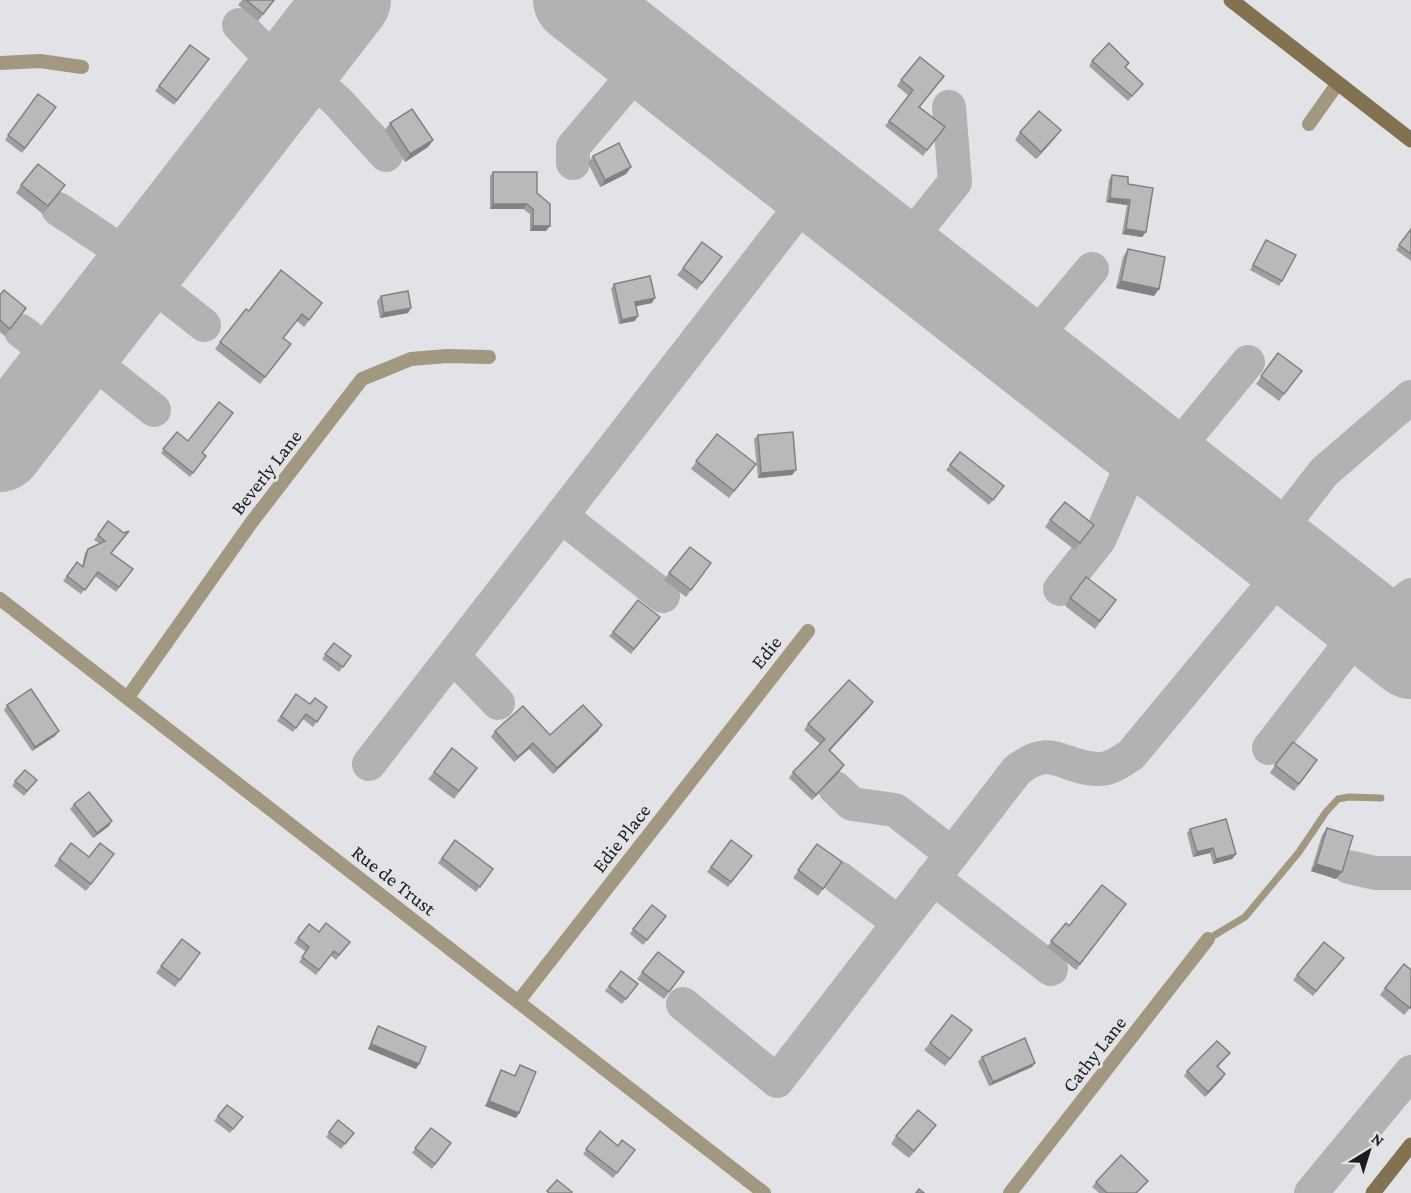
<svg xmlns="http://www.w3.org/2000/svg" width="1411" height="1193" font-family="'Crimson Pro',serif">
	<rect width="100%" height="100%" fill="#e1e3e6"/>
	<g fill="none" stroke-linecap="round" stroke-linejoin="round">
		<g stroke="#b0b2b4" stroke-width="34">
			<path d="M239,25L288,76"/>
			<path d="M297,65L339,103L386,155"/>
			<path d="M573,163V147L649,57"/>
			<path d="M58,209L142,265"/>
			<path d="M898,253L955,182L949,107"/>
			<path d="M137,272L204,325"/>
			<path d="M21,331L65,365"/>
			<path d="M77,349L154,410"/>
			<path d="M1023,351L1092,269"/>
			<path d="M1165,463L1248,362"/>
			<path d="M561,516L663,596"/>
			<path d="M1268,544L1324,472L1411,397"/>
			<path d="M1060,589L1099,540L1141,444"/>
			<path d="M1372,626L1411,595"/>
			<path d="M453,656L498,703"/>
			<path d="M1269,748L1367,622"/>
			<path d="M369,764L815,188"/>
			<path d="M835,788L852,804L895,810L952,854"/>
			<path d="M1349,867L1375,873H1411"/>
			<path d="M839,878L899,923"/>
			<path d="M933,878L1051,969"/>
			<path d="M683,1004L777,1081L1017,770C1053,743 1060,767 1096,769C1110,770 1120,762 1131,755L1291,562"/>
			<path d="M1311,1193L1411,1072"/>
		</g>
		<g stroke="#b0b2b4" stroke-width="86">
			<path d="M576,0L1411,656"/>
			<path d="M0,449L348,0"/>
		</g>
		<path stroke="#a29781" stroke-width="7" d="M1208,939L1245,917L1299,852L1326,812L1338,799L1349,797L1381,798"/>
		<g stroke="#a29781" stroke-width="14">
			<path d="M0,63L40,61L82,67"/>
			<path d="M1309,124L1338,83"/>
			<path d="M0,599L764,1193"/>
			<path d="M128,697L251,523L362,379L411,359L447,356L489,357"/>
			<path d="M518,1002L808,631"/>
			<path d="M1010,1193L1208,939"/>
		</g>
		<g stroke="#827251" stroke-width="15">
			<path d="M1231,0L1411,140"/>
			<path d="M1373,1193L1411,1145"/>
		</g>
	</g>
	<g fill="#a09ea1">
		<path d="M242,0H275L258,21L238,5Z"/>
		<path d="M190,45L209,59L174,105L155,91Z"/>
		<path d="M1092,61L1129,63L1126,67L1143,84L1128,101L1089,66Z"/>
		<path d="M944,76L920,107L945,127L923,156L885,126L909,96L897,86L901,80Z"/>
		<path d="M38,94L56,107L22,153L5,140Z"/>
		<path d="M390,123L433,140L428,147L405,162L385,130Z"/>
		<path d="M1020,132L1056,137L1036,159L1015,140Z"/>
		<path d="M593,156L631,167L626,174L600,187L588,163Z"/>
		<path d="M493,172L537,193L546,231H530V214L523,209H490V176Z"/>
		<path d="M1112,175L1128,184L1146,232L1142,237L1122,234L1127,205L1106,202L1109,180Z"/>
		<path d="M21,185L60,193L43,214L16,193Z"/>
		<path d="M1411,229V261L1396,250Z"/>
		<path d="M1266,240L1282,281L1279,286L1250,270Z"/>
		<path d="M1128,249L1154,296L1116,288L1123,257Z"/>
		<path d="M722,257L697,290L677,275L683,268Z"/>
		<path d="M614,284L652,303L636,306L635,321L619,324L611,289Z"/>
		<path d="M0,295L21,315L5,336L0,332Z"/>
		<path d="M381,296L408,313L380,318L377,301Z"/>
		<path d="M322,303L304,327L297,321L283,339L291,344L260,384L215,349L220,342L249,311Z"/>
		<path d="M1278,353L1302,371L1279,401L1256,384Z"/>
		<path d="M177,432L206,456L190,477L161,453Z"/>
		<path d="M717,434L756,464L729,498L691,469Z"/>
		<path d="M758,435L792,475L758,478L754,439Z"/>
		<path d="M960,452L1004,486L989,505L946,470Z"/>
		<path d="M1050,520L1094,525L1075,550L1045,527Z"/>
		<path d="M108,521L112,554L133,569L116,592L95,576L81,594L63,581L77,562L82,566L85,553L88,549L99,543L94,540Z"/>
		<path d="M711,563L686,597L664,580L669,573Z"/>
		<path d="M1070,598L1116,600L1095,629L1065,606Z"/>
		<path d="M656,622L631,654L609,636L613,632Z"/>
		<path d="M334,643L351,656L339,672L322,659Z"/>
		<path d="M296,694L310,704L327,707L313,727L303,719L293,732L277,721Z"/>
		<path d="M873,702L869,708L829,751L840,771L812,800L789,778L793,772L820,744L804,730L808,724Z"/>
		<path d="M7,705L55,736L32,751L4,710Z"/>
		<path d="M495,731L550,735L598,731L553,774L529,749L514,762L491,737Z"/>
		<path d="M1275,765L1312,768L1294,791L1270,773Z"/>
		<path d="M477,768L454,799L428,779L434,772Z"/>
		<path d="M37,780L24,796L12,786L15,781Z"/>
		<path d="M74,804L109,826L93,838L70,809Z"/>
		<path d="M1327,828L1336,879L1311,871L1322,835Z"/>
		<path d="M1190,829L1236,854L1232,859L1213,864L1210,853L1193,857L1187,833Z"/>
		<path d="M455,840L493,869L476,892L438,863Z"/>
		<path d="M731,840L752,856L728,887L707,872Z"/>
		<path d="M71,843L89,857L109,861L86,891L54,866Z"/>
		<path d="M817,844L842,862L818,896L793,878Z"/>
		<path d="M1126,904L1076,970L1047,947L1066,923L1069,926Z"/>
		<path d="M663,921L643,945L630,934L633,929Z"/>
		<path d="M309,924L319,932L350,942L336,960L330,955L316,975L299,962L306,952L294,943Z"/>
		<path d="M182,939L200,953L175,987L156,973Z"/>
		<path d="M658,952L684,972L664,999L637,979Z"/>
		<path d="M1340,962L1313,996L1293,980L1297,975Z"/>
		<path d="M1411,970V1007L1404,1015L1380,995L1385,988Z"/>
		<path d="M621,971L638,984L622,1004L605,991Z"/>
		<path d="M378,1026L416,1069L368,1049L375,1031Z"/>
		<path d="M972,1030L945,1066L924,1050L930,1043Z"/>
		<path d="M982,1057L1032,1067L989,1086L978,1062Z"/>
		<path d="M1226,1058L1218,1067L1225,1074L1222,1079L1205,1097L1184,1076L1187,1071Z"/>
		<path d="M520,1065L516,1118L485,1106L498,1075L501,1070L514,1076Z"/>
		<path d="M227,1105L243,1117L230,1133L214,1121Z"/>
		<path d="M338,1120L354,1133L341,1149L326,1137Z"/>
		<path d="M431,1128L451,1143L432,1169L412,1153Z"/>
		<path d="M600,1131L618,1146L635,1150L613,1178L583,1154Z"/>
		<path d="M931,1132L909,1158L891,1144L896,1136Z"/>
		<path d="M1148,1181L1137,1193H1099L1092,1187L1096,1182Z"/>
	</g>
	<g fill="#828183">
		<path d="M1061,130L1056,137L1036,159L1041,152Z"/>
		<path d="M433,140L428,147L405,162L410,154Z"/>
		<path d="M631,167L626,174L600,187L605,180Z"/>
		<path d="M1110,198L1130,200L1127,205L1106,202Z"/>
		<path d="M493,204H527L523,209H490Z"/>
		<path d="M533,226H550L546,231H530Z"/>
		<path d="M1126,229L1146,232L1142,237L1122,234Z"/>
		<path d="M1121,281L1159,289L1154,296L1116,288Z"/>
		<path d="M655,298L652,303L632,307L635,302Z"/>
		<path d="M411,308L408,313L380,318L384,313Z"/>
		<path d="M638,316L635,321L619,324L622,320Z"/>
		<path d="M796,470L792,475L758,478L761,473Z"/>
		<path d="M873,702L869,708L825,756L829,750Z"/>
		<path d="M602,725L598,731L553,774L557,768Z"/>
		<path d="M59,731L55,736L32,751L35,747Z"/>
		<path d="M533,743L529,749L514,762L518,757Z"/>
		<path d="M844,765L840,771L812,800L816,795Z"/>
		<path d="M112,821L109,826L93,838L97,833Z"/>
		<path d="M1213,848L1210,853L1193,857L1197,852Z"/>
		<path d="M1236,854L1232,859L1213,864L1216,859Z"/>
		<path d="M1316,864L1342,872L1336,879L1311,871Z"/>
		<path d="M371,1044L419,1064L416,1069L368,1049Z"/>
		<path d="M1035,1063L1032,1067L989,1086L993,1082Z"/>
		<path d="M1225,1074L1222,1079L1205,1097L1208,1092Z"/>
		<path d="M489,1101L519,1113L516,1118L485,1106Z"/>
	</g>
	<g fill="#bab8bb" stroke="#828183" stroke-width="1.5">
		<path d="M246,0H274L263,14Z"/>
		<path d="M1109,43L1129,63L1125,67L1143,84L1132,96L1092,61Z"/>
		<path d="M190,45L209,59L177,100L159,86Z"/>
		<path d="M920,57L944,76L919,107L945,127L927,150L889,121L913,90L901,80Z"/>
		<path d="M38,94L56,107L25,148L8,135Z"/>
		<path d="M412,109L433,140L410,154L390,123Z"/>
		<path d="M1039,111L1061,130L1041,152L1020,132Z"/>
		<path d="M619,143L631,167L605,180L593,156Z"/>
		<path d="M38,164L65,185L48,206L21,185Z"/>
		<path d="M493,172H537V193L550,204V226H533V209L527,204H493Z"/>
		<path d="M1112,175L1128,177V184L1153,188L1146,232L1126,229L1130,200L1110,198Z"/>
		<path d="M1411,229V254L1399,245Z"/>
		<path d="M1266,240L1296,255L1282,281L1253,265Z"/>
		<path d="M702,242L722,257L702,283L683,268Z"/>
		<path d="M1128,249L1165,257L1159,289L1121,281Z"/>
		<path d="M281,270L322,303L309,320L302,314L283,338L291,344L265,377L220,342L246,309L249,311Z"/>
		<path d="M650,276L655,298L635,302L638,316L622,320L614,284Z"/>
		<path d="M4,290L26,308L10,329L0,320V295Z"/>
		<path d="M408,291L411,308L384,313L381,296Z"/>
		<path d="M1278,353L1302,371L1284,394L1261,376Z"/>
		<path d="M219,402L233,413L202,453L206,456L193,473L163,449L177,432L188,441Z"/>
		<path d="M793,432L796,470L761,473L758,435Z"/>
		<path d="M717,434L756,464L734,491L696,461Z"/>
		<path d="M960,452L1004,486L993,500L950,465Z"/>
		<path d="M1065,502L1094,525L1080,543L1050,520Z"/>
		<path d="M108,521L124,533L129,531L111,553L133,569L119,587L98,572L85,590L67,576L77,562L83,567L88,549L105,541L98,535Z"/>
		<path d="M690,547L711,563L691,590L669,573Z"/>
		<path d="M1086,577L1116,600L1100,621L1070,598Z"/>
		<path d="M638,600L660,617L634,649L613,632Z"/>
		<path d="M334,643L351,656L343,667L325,654Z"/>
		<path d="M849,680L873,702L829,750L844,765L816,795L793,772L825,739L808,724Z"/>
		<path d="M31,689L59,731L35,747L7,705Z"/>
		<path d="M296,694L310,704L315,698L327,707L317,722L306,714L296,728L281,716Z"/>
		<path d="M583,705L602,725L557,768L533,743L518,757L495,731L523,706L550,735Z"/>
		<path d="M1293,742L1317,760L1299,784L1275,765Z"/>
		<path d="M452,748L477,768L459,791L434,772Z"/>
		<path d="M25,770L37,780L27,791L15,781Z"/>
		<path d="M89,792L112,821L97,833L74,804Z"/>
		<path d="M1226,819L1236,854L1216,859L1213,848L1197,852L1190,829Z"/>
		<path d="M1327,828L1353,836L1342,872L1316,864Z"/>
		<path d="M455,840L493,869L480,887L442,858Z"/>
		<path d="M731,840L752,856L731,882L711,867Z"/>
		<path d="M71,843L89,857L100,843L114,854L91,884L59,859Z"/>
		<path d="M817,844L842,862L823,889L798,870Z"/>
		<path d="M1102,885L1126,904L1080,964L1051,941L1066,923L1069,926Z"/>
		<path d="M652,905L666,916L647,940L633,929Z"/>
		<path d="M326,923L350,942L339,955L334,951L319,970L302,957L309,947L298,938L309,924L319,932Z"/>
		<path d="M182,939L200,953L180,980L161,966Z"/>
		<path d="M1324,942L1344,958L1316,991L1297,975Z"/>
		<path d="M658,952L684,972L669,992L642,972Z"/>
		<path d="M1404,964L1411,970V1006L1410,1008L1385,988Z"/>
		<path d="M621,971L638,984L626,999L609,986Z"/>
		<path d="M952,1015L972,1030L950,1059L930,1043Z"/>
		<path d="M378,1026L426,1047L419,1064L371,1044Z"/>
		<path d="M1025,1038L1035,1063L993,1082L982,1057Z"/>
		<path d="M1217,1041L1230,1053L1217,1066L1225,1074L1208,1092L1187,1071Z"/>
		<path d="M520,1065L536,1072L519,1113L489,1101L501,1070L515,1076Z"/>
		<path d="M227,1105L243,1117L233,1129L218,1116Z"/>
		<path d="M918,1110L936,1125L914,1151L896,1136Z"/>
		<path d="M338,1120L354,1133L345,1144L329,1132Z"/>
		<path d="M431,1128L451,1143L435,1164L415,1148Z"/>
		<path d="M600,1131L618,1146L622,1140L635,1150L617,1173L586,1149Z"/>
		<path d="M1121,1155L1148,1181L1136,1193H1107L1096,1182Z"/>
		<path d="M557,1180L572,1192L571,1193H549L547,1191Z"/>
		<path d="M919,1189L924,1193H916Z"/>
	</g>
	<g text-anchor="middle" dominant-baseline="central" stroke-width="6" stroke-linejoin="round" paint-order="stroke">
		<g font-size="20" fill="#1b1c1d" stroke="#e1e3e6">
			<text transform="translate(266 472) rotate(-52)">Beverly Lane</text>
			<text transform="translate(766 652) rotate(-51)">Edie</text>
			<text transform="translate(621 838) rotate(-52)">Edie Place</text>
			<text transform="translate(394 880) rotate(38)">Rue de Trust</text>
			<text transform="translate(1094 1054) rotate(-52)">Cathy Lane</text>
		</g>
	</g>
	<g transform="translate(1369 1151) rotate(38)" stroke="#e1e3e6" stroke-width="4.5" paint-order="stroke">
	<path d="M0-4.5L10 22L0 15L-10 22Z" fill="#1b1c1d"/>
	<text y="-9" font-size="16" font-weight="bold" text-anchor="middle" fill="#1b1c1d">N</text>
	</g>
</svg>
